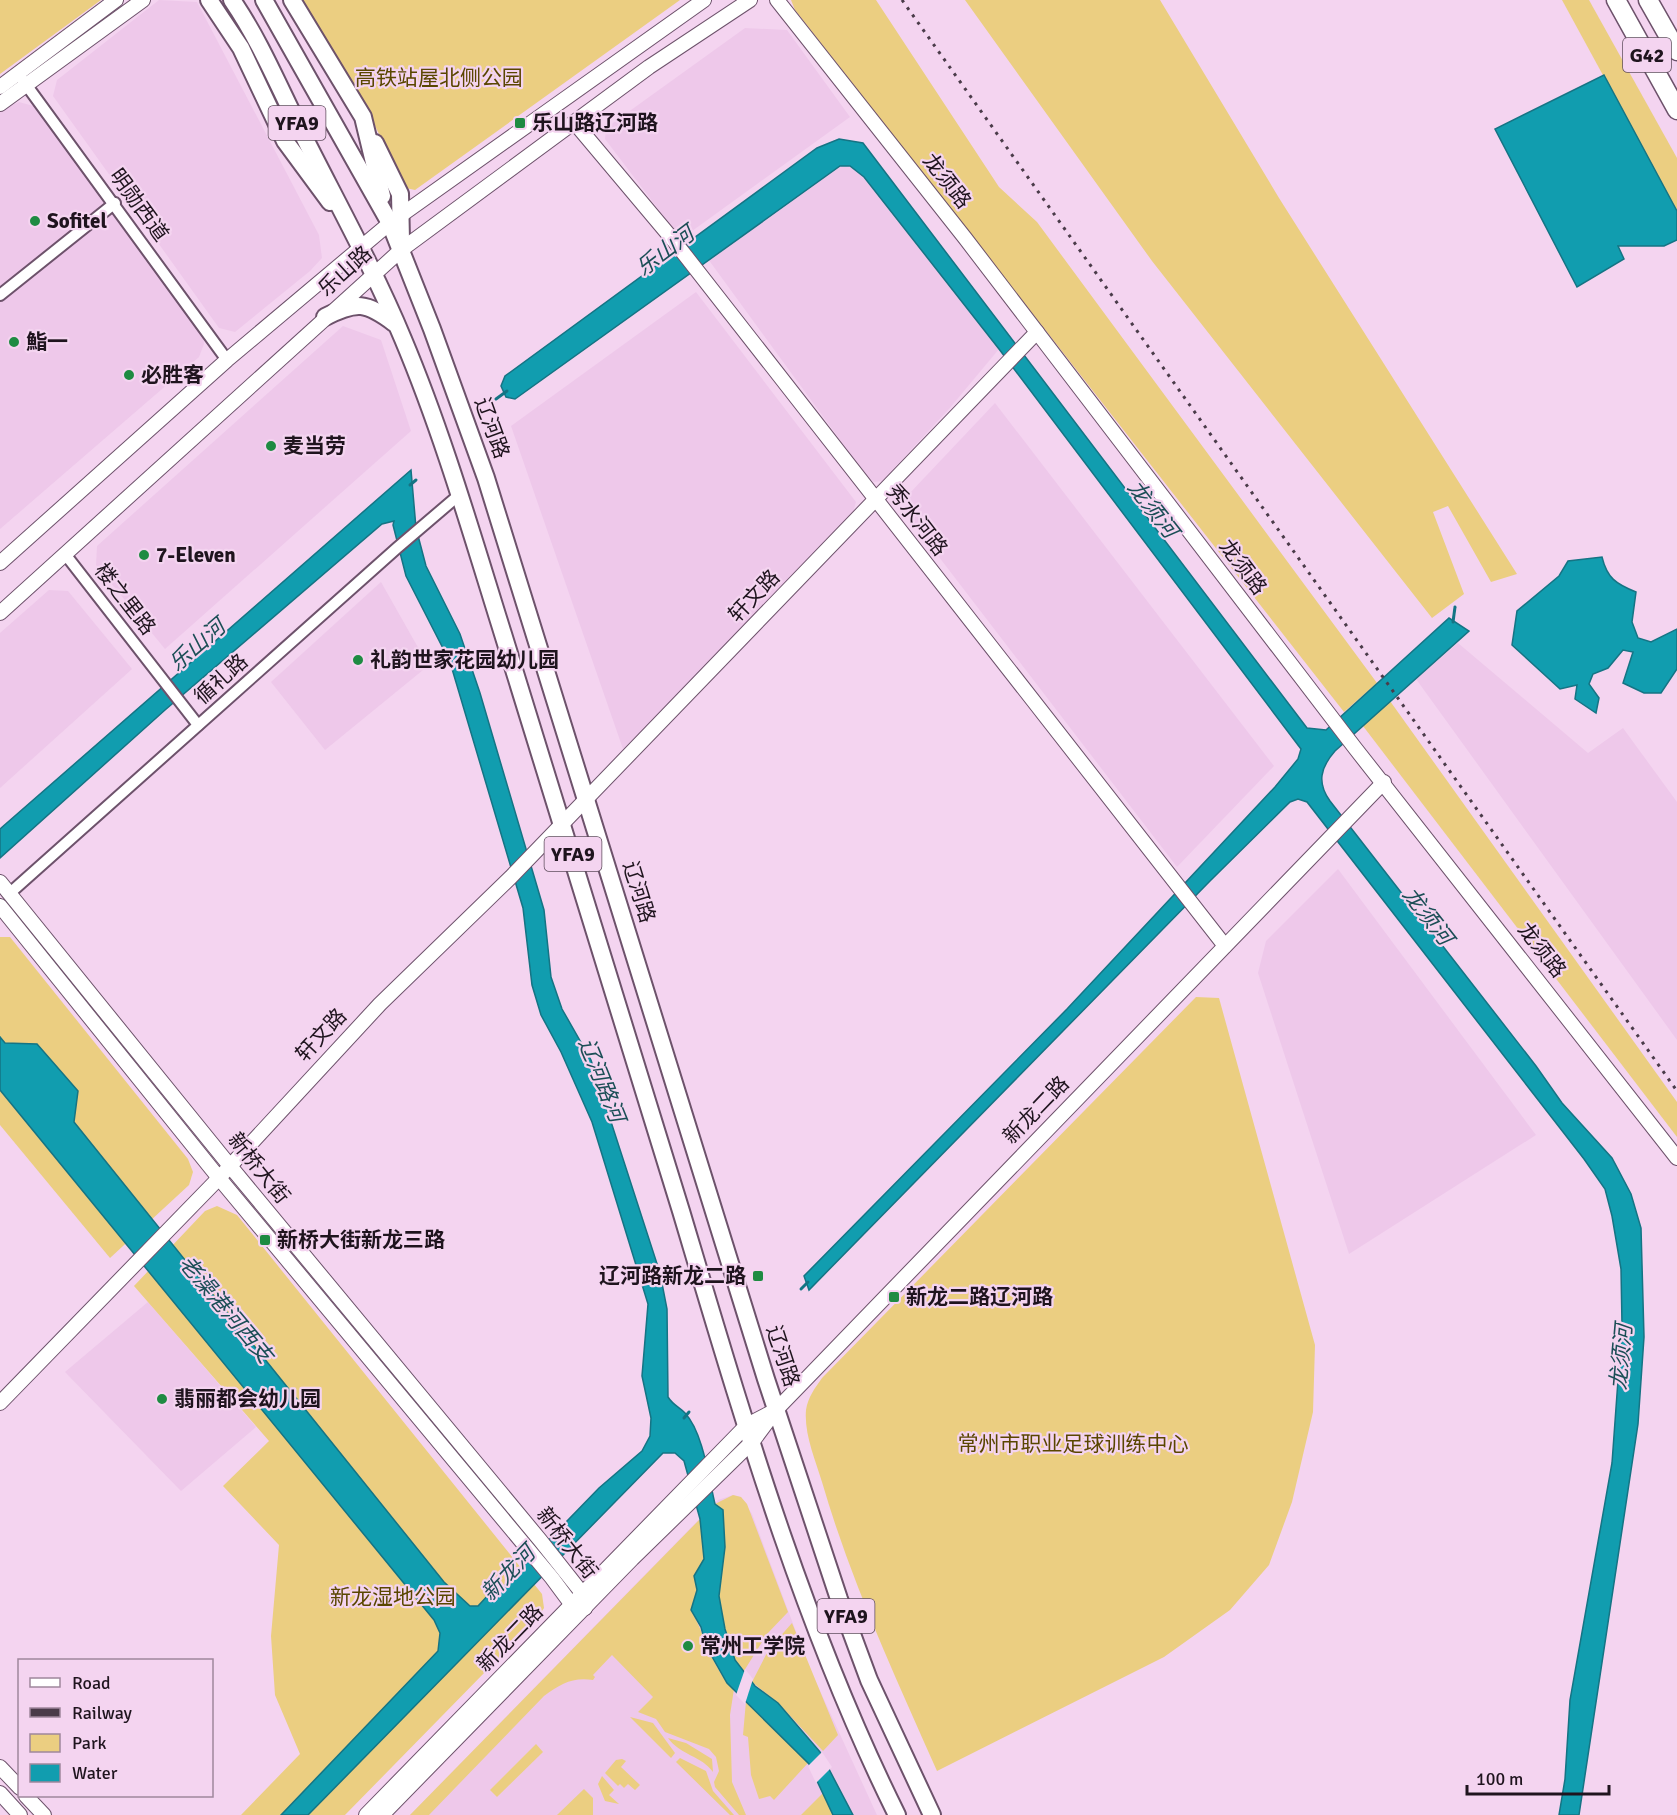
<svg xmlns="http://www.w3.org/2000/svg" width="1677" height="1815" font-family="Signika,'Noto Sans SC',sans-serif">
	<rect width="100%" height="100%" fill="#f4d4f0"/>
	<g fill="#eec8ea">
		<path d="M159,0L197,2L319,235L322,258L310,271L235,332L219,328L53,96L57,80Z"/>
		<path d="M745,28L787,30L850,117L681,239L605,139L606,128Z"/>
		<path d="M19,102L37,107L203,335L204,344L199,357L0,529V110Z"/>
		<path d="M840,166H850L864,177L999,349L949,409L882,481L874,482L865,474L708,259Z"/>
		<path d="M696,292L856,502L852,516L623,749L511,426Z"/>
		<path d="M343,326L381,340L411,431L165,649L96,565L97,546Z"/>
		<path d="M995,403L1274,766L1177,867L906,514L908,495Z"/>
		<path d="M381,582L420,651L423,670L325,750L271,682Z"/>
		<path d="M49,590L68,591L132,669L0,788V633Z"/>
		<path d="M1458,643L1588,753L1623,728L1677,802V1040L1416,679Z"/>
		<path d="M1338,869L1536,1135L1349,1254L1258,973L1266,941Z"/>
		<path d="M148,1302L256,1427L181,1491L65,1372Z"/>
		<path d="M733,1495L741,1497L752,1514L810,1669L877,1815H410L718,1500Z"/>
	</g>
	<g fill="#ebce81">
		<path d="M0,0H101L0,74Z"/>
		<path d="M303,0H680L415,190L406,188L373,122Z"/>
		<path d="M791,0H876L999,187L1037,222L1377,683L1344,712L795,10Z"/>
		<path d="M965,0H1160L1279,198L1517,574L1491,582L1448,506L1433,512L1464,594L1432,618L1152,261Z"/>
		<path d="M1562,0H1589L1677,158V211Z"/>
		<path d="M1390,701L1677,1102V1137L1363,726Z"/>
		<path d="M0,937H10L188,1159L193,1172L189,1185L110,1258L0,1125Z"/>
		<path d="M1196,997L1219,998L1315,1345L1313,1412L1292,1502L1269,1565L1230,1610L1164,1657L937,1771C895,1676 851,1582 822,1482C815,1459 804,1434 806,1410C808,1397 815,1388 822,1378Z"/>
		<path d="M217,1206L237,1215L542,1594L544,1608L536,1620L345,1815H241L300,1754L275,1695L271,1636L279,1545L223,1486L269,1441L134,1286L205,1211Z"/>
		<path d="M733,1495L741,1497L747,1504L788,1612L767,1634L744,1671L735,1660L725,1629L719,1596L725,1547L723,1510L715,1504Z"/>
		<path d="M700,1519L704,1559L694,1576L697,1590L691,1610C706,1636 711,1668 734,1689L730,1715L732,1782L746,1815H739L715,1787L714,1782L719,1771L716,1757L709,1749L665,1732L656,1719L638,1712L653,1697L612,1655L593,1675L595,1677L593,1680C572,1677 561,1684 544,1696L429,1815H410Z"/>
		<path d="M792,1623L838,1735L823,1751L778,1703L752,1682L769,1649Z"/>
		<path d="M746,1701L808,1763L774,1800L770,1796L759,1799L751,1775L748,1737L743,1735Z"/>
		<path d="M630,1717L653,1723L675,1753L671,1758Z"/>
		<path d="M668,1738L686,1743L712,1759L713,1772C702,1756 680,1755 668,1738Z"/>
		<path d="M536,1744L543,1752L497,1797L490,1790Z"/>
		<path d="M680,1758L706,1771L713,1791L734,1815H730L676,1762Z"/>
		<path d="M622,1759L626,1761L621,1767L640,1785L635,1790L628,1784L624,1788L620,1784L618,1786L605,1773L616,1760Z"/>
		<path d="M602,1776L614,1790L609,1795L619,1804L605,1801L598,1784Z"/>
		<path d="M830,1786L833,1815H801Z"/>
		<path d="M584,1789L593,1798V1815H557Z"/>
	</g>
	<g fill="#119daf" stroke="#157484" stroke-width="1.5">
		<path d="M1604,75L1677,211V240L1664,246H1618L1624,259L1577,287L1495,129Z"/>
		<path d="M839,139L863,143L1307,728L1326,730L1449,618L1469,631L1335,751C1320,768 1317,783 1330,801L1536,1066L1562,1103L1612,1158L1631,1194L1641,1228L1644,1337L1638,1424L1579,1815H1559L1565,1779L1570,1700L1612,1463L1622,1325L1621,1269L1612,1216L1605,1189L1584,1159L1307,802L1298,799L1290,802L1210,881L809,1290L804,1276L1067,1009L1275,787L1298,759L1301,749L999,349L864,177L850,166H840L515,399L506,397L501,386L505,376L817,148Z"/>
		<path d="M411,470L416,528L426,566L460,634L480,693L544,910L551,977L562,1009L591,1060L660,1273L667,1309L668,1397C673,1405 679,1407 685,1413C703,1432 709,1479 715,1504L723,1510L725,1547L719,1596L725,1629L735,1660L755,1686L778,1703L820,1752L853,1815H833L809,1764L727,1683L706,1646L701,1627L691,1610L697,1590L694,1576L704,1559L700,1519L684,1461L675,1453H663L308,1815H281L438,1651L440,1633L434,1620L0,1090V1037L5,1043L37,1044L78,1091L74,1122L444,1582L470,1606H478L490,1593L503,1587L599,1488L642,1451L650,1436L651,1418L642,1376L648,1304L592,1122L561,1052L541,1015L532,985L523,908L450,662L406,576L393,525L394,521L382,524L165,710L0,858V829Z"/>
		<path d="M1602,557C1607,578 1616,584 1636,592L1632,622L1638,638L1651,642L1677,629V669L1661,693H1644L1623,683L1633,652L1623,650L1608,668L1593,674L1589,684L1599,698L1596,713L1575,699L1577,685L1560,689L1512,645L1517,611L1559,576L1568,561Z"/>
	</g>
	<g fill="#f4d4f0">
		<path d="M745,1669L753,1679L745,1704L736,1695Z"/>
		<path d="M822,1752L832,1767L816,1783L808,1766Z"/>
	</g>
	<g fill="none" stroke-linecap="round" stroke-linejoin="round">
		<g stroke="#157484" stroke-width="3">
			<path d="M496,399L507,391"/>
			<path d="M410,485L416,480"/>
			<path d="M1453,622L1455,607"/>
			<path d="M801,1289L808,1282"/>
			<path d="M684,1418L689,1412"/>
		</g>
		<g stroke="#6d526b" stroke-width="14">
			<g id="street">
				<path d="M22,79L227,360"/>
				<path d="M0,295L115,203"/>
				<path d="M65,554L198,725"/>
				<path d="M10,893L397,548L459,495"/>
			</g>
		</g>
		<g stroke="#6d526b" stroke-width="16">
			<g id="secondary">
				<path d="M777,0L965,238L1355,748L1677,1158"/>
				<path d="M0,87L116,0"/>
				<path d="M0,104L143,0"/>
				<path d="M574,122L674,241L1225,946"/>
				<path d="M0,563L227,360L390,223L704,0"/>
				<path d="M0,613L401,250L649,67L750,0"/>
				<path d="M0,882L230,1166L540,1540L582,1593L585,1608"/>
				<path d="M0,906L219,1178L552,1578L572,1605L585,1608"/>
				<path d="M0,1403L219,1178L380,1004L511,877L1037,332"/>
				<path d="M0,1767L20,1788"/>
				<path d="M0,1793L20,1815"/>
				<path d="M26,1796L44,1815"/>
				<path d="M366,1815L747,1425L772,1412"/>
				<path d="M382,1815L632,1559L753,1441L776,1410L1384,782"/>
			</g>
		</g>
		<g stroke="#6d526b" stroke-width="20">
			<g id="primary">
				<path d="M209,0L241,48L285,141L330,202"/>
				<path d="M232,0C260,41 278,85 300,129C335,199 373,267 403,339C443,434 472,535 503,634C563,826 623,1018 681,1211C742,1415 802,1624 897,1815"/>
				<path d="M264,0L390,223L432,329L486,478L766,1379L839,1599L869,1680L932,1815"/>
				<path d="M292,0L363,117L382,196"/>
				<path d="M375,143L400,194L401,240"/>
				<path d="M325,317C357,301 366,302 394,323"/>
			</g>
		</g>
		<g stroke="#6d526b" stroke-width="21">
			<g id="highway">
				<path d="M1616,0L1677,110"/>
				<path d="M1648,0L1677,51"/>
			</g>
		</g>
		<use href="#street" stroke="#fff" stroke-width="10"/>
		<use href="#secondary" stroke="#fff" stroke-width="14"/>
		<use href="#primary" stroke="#fff" stroke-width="16"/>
		<use href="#highway" stroke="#fff" stroke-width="18"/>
		<path stroke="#4a3b49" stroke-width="3" stroke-dasharray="3 6" stroke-linecap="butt" d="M902,0L1677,1091"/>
	</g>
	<g fill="#1e8b42" stroke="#f4d4f0" stroke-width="2">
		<rect x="514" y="117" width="12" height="12" rx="3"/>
		<circle cx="35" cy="221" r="6"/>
		<circle cx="14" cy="342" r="6"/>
		<circle cx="129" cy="375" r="6"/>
		<circle cx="271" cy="446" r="6"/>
		<circle cx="144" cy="555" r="6"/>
		<circle cx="358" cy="660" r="6"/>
		<rect x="259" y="1234" width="12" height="12" rx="3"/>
		<rect x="752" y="1270" width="12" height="12" rx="3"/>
		<rect x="888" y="1291" width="12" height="12" rx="3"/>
		<circle cx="162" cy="1399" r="6"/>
		<circle cx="688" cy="1646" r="6"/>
	</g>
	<g text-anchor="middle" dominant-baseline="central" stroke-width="4.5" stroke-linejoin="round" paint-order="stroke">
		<g fill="#f4d4f0" stroke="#5f4e5d" stroke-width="1.5">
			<rect x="1623" y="38" width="48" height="34" rx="4.5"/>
			<rect x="268.5" y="106" width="57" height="34" rx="4.5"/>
			<rect x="544.5" y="837" width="57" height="34" rx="4.5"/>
			<rect x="817.5" y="1599" width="57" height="34" rx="4.5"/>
		</g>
		<g font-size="20" font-weight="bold" fill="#1f141e">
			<text x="1647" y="55">G42</text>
			<text x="297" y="123">YFA9</text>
			<text x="573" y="854">YFA9</text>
			<text x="846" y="1616">YFA9</text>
		</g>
		<g font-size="21" fill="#5a4600" stroke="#f4d4f0">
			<text x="439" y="78">高铁站屋北侧公园</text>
			<text x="1073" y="1444">常州市职业足球训练中心</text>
			<text x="393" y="1597">新龙湿地公园</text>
		</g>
		<g font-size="21" font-weight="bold" fill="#1f141e" stroke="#f4d4f0" text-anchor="start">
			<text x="532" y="123">乐山路辽河路</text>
			<text x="47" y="221">Sofitel</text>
			<text x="26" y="342">鮨一</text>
			<text x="141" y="375">必胜客</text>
			<text x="283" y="446">麦当劳</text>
			<text x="156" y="555">7-Eleven</text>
			<text x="370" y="660">礼韵世家花园幼儿园</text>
			<text x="277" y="1240">新桥大街新龙三路</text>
			<text x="746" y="1276" text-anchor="end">辽河路新龙二路</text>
			<text x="906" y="1297">新龙二路辽河路</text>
			<text x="174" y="1399">翡丽都会幼儿园</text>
			<text x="700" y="1646">常州工学院</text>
		</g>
		<g font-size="21" fill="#1f141e" stroke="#f4d4f0">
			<text transform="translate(947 181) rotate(52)">龙须路</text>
			<text transform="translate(139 205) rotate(54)">明勋西道</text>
			<text transform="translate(345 271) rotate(-42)">乐山路</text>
			<text transform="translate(492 428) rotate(70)">辽河路</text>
			<text transform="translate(917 520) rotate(52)">秀水河路</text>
			<text transform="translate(1243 567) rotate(53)">龙须路</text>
			<text transform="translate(754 596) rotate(-46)">轩文路</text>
			<text transform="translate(125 599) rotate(52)">楼之里路</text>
			<text transform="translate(221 679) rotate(-42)">循礼路</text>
			<text transform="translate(639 892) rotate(73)">辽河路</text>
			<text transform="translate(1542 950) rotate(52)">龙须路</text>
			<text transform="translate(321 1035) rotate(-47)">轩文路</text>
			<text transform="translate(1036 1110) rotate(-46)">新龙二路</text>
			<text transform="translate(259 1168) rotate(51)">新桥大街</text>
			<text transform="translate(783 1356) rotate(72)">辽河路</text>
			<text transform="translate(567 1543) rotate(52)">新桥大街</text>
			<text transform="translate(510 1638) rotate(-46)">新龙二路</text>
		</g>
		<g font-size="22" font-style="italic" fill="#1b4e56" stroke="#f4d4f0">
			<text transform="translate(665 251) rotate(-37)">乐山河</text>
			<text transform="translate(1153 509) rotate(52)">龙须河</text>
			<text transform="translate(197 645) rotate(-41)">乐山河</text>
			<text transform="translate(1428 916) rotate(52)">龙须河</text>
			<text transform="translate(602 1080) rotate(68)">辽河路河</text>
			<text transform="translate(226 1309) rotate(50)">老澡港河西支</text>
			<text transform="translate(1621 1357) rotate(-85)">龙须河</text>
			<text transform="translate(508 1573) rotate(-46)">新龙河</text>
		</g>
	</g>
	<rect x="18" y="1659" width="195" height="138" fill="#f4d4f0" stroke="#9f879c" stroke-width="1.5"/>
	<rect x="30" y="1678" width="30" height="9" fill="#ffffff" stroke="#9f879c" stroke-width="1.5"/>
	<text x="72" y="1689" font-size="18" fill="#1f141e">Road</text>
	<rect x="30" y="1708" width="30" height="9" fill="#4a3b49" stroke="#9f879c" stroke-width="1.5"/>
	<text x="72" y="1719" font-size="18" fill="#1f141e">Railway</text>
	<rect x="30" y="1734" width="30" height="18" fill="#ebce81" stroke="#9f879c" stroke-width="1.5"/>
	<text x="72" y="1749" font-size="18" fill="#1f141e">Park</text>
	<rect x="30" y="1764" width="30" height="18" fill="#119daf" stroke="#9f879c" stroke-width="1.5"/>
	<text x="72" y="1779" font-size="18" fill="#1f141e">Water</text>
	<path d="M1467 1785v9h142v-9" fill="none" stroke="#1f141e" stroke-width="3"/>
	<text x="1476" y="1785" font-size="18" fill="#1f141e" stroke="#f4d4f0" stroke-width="4.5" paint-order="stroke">100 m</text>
</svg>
